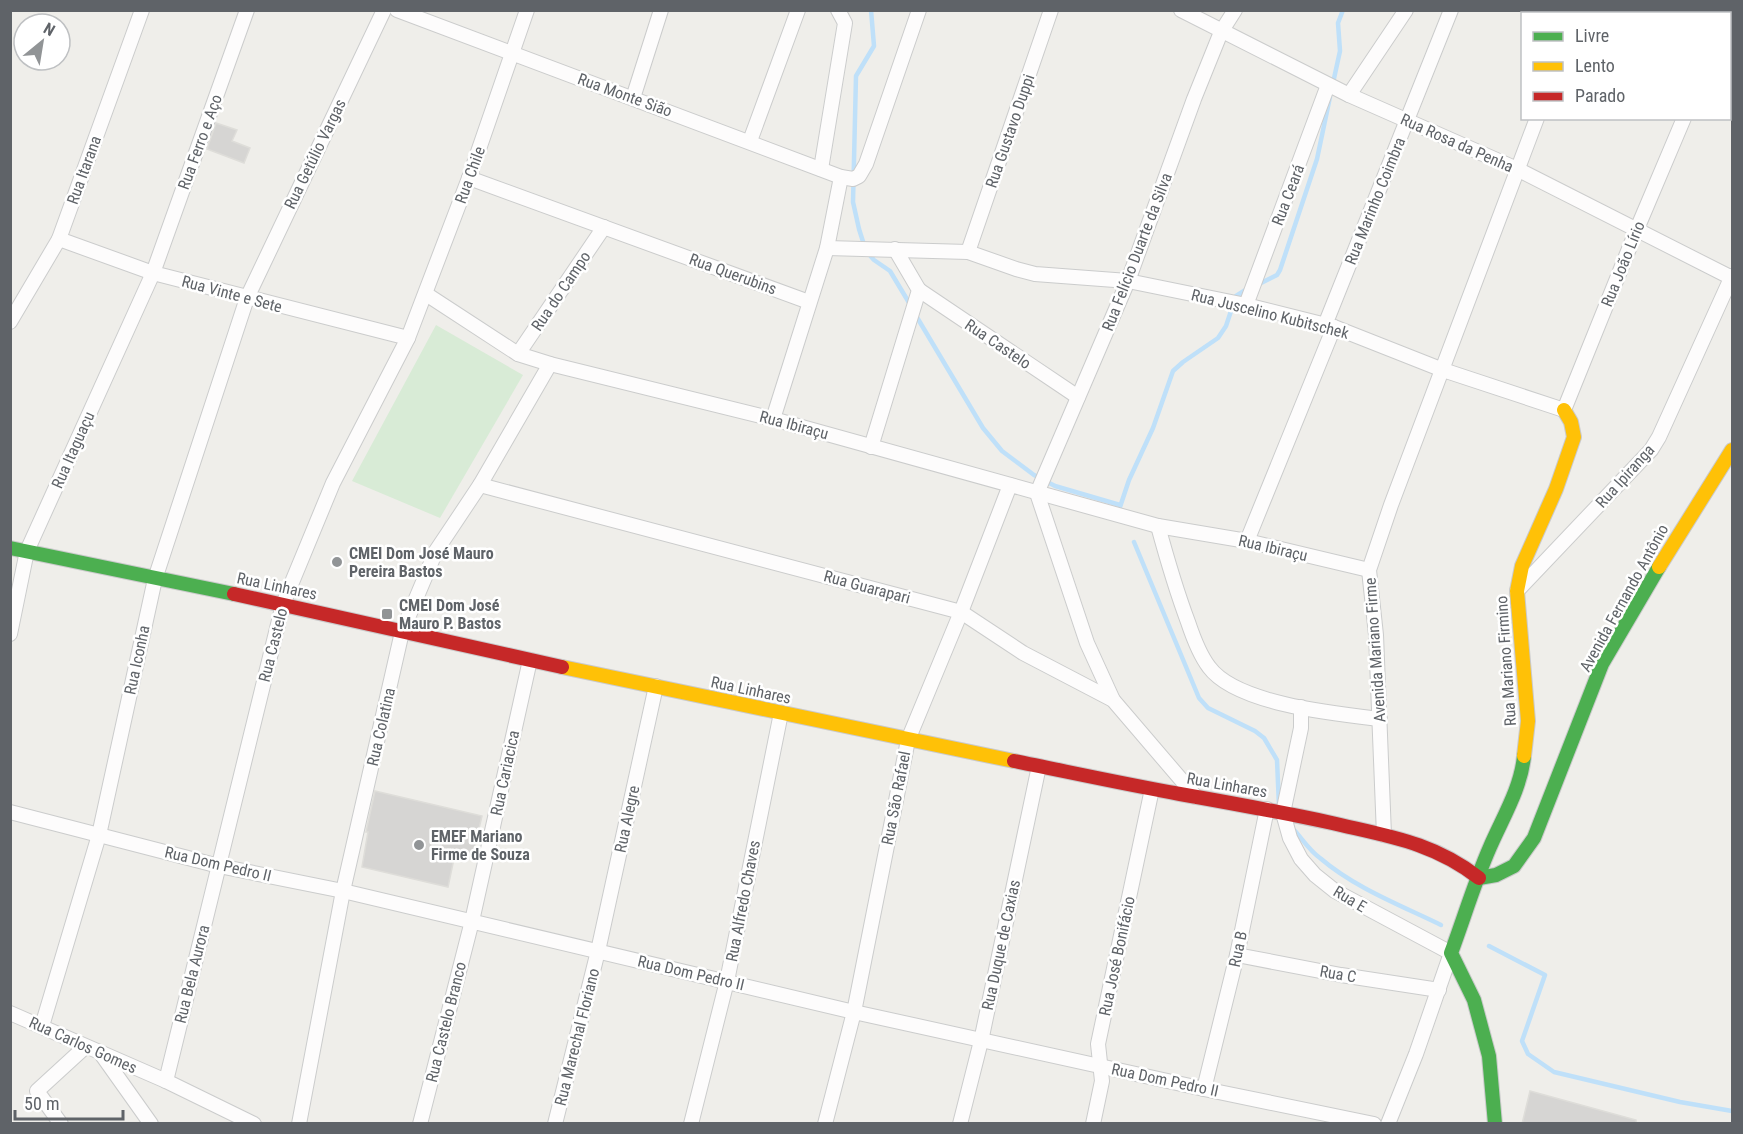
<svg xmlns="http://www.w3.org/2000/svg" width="1743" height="1134" font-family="'Roboto Condensed',sans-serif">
	<rect width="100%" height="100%" fill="#efeeea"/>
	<path fill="#d8ebd6" d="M436,325L523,375L440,518L352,481Z"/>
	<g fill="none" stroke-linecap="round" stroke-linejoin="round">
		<g stroke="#bfe0f9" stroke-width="4.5">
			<path d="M871,10L874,46L856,76L853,202L859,229L866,251L874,260L890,271L911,306"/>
			<path d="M1333,83L1340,51L1338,23L1343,10"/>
			<path d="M1257,285L1277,275L1280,270L1317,159L1330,97"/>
			<path d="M915,314L983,428L1002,451L1034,475L1055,486L1120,505"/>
			<path d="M1120,507L1129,480L1153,428L1173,371L1183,362L1218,338L1226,326L1236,296L1247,289"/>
			<path d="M1134,542L1199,698L1208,708L1255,731L1264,738L1277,760L1279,806"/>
			<path d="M1295,831C1303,840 1310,851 1320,858C1355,888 1400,905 1441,925"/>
			<path d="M1489,946L1545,975L1522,1041L1528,1054L1554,1072L1680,1102L1732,1111"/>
		</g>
	</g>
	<g fill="#d6d5d3" stroke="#deddd9" stroke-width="1.5">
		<path d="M216,123L237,130L232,141L250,148L244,163L207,149Z"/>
		<path d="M375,791L482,816L472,858L455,854L448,887L362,867L368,832H366Z"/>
		<path d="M1530,1091L1636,1120V1124H1522Z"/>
	</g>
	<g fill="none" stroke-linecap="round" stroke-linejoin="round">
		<g stroke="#cbcccc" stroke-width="16">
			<g id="street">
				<path d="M397,10L841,177L853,179L859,176L866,164L919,10"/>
				<path d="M1181,10L1349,95L1517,169L1732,278"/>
				<path d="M1615,10L1619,14"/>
				<path d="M1579,14L1580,10"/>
				<path d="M1730,18L1732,11"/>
				<path d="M1349,95L1406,10"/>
				<path d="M1730,96L1732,98"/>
				<path d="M633,98L661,10"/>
				<path d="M750,141L798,10"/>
				<path d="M821,169L845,23L838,10"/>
				<path d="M469,178L809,302"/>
				<path d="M59,239L153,273L408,338"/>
				<path d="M827,248L968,252L1016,269L1035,274L1128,281L1246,305L1334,327L1443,370L1564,410L1637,229L1684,118"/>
				<path d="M968,252L1051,10"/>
				<path d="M919,290L1078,397"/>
				<path d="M426,294L518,354L550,364L773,419L1158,526L1247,541L1369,570"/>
				<path d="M1246,305L1328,85"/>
				<path d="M10,322L59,239L142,10"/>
				<path d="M1325,325L1451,10"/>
				<path d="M518,354L604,227"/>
				<path d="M773,419L827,248L841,177"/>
				<path d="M871,447L919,290L895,249"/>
				<path d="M480,485L961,612L1023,653L1113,700L1196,797"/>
				<path d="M1158,526C1167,559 1176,590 1188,622C1193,637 1199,654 1209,667C1236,704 1336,714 1380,719"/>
				<path d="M1247,541L1334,327"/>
				<path d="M1517,591L1651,450L1659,437L1732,276"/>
				<path d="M10,634L27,551L153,273L247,10"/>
				<path d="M1113,700L1087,643L1037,493L1128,281L1194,99L1221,32L1235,10"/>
				<path d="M1301,707V728L1283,813L1290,838L1301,859L1315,875L1335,891L1451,953L1416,1054L1388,1124"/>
				<path d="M10,812L219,866L343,891L854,1012L1204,1089L1374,1124"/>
				<path d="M1384,835L1376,635L1369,570L1391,505L1537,118"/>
				<path d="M1237,955L1341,975L1439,990"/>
				<path d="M10,1013L166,1081L254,1124"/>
				<path d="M42,1026L99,835L155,579L247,298L384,10"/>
				<path d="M102,1055L151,1124"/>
				<path d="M166,1081L283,604L333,483L408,338L469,178L527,10"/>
				<path d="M1204,1089L1237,955L1267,809"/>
				<path d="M61,1124L37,1091L85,1047"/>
				<path d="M299,1124L343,891L402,632L436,551L480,485L550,364"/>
				<path d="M420,1124L472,921L530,660"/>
				<path d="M555,1124L598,951L656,686"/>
				<path d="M691,1124L727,981L781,713"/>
				<path d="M825,1124L854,1012L908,740L961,612L1010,485"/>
				<path d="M960,1124L981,1041L1039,766"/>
				<path d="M1093,1124L1102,1081L1098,1044L1152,789"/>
			</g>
		</g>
		<g stroke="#cacacb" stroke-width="16">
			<g id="fast">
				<path d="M10,548L234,594"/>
				<path d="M1479,878L1496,875L1514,866L1534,838L1602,664L1659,567"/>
				<path d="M1495,1124L1489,1056L1474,1000L1451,953C1464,918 1475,881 1490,847C1503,817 1521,788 1524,756"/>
			</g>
		</g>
		<g stroke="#cacacb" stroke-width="16">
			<g id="slow">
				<path d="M1659,567L1732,450"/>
				<path d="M562,667L1014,761"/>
				<path d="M1524,756L1528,721L1517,591L1522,566L1556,489L1574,437L1571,422L1564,410"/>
			</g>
		</g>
		<g stroke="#cacacb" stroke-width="16">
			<g id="jam">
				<path d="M234,594L562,667"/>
				<path d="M1014,761C1069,772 1124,784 1180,794C1231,803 1281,812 1332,823C1387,836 1433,842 1479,878"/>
			</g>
		</g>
		<use href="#street" stroke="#fdfcfc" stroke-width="14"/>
		<use href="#fast" stroke="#4caf50" stroke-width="14"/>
		<use href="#slow" stroke="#ffc107" stroke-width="14"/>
		<use href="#jam" stroke="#c62828" stroke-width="14"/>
	</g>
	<g fill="#919496" stroke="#fff" stroke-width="2">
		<circle cx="337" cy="562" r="6"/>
		<rect x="381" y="608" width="12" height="12" rx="3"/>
		<circle cx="419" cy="845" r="6"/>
	</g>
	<g text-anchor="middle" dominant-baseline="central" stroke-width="5" stroke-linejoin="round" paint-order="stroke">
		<g font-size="16" fill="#5f6368" stroke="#fff">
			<text transform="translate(625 95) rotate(20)">Rua Monte Sião</text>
			<text transform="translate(1010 131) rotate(-71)">Rua Gustavo Duppi</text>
			<text transform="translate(200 142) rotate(-70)">Rua Ferro e Aço</text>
			<text transform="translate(1457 143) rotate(24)">Rua Rosa da Penha</text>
			<text transform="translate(315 154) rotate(-64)">Rua Getúlio Vargas</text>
			<text transform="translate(84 170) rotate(-70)">Rua Itarana</text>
			<text transform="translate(470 175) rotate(-70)">Rua Chile</text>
			<text transform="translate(1288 195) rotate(-69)">Rua Ceará</text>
			<text transform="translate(1375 201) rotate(-68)">Rua Marinho Coimbra</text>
			<text transform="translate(1137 252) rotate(-69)">Rua Felício Duarte da Silva</text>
			<text transform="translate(1623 264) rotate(-68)">Rua João Lírio</text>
			<text transform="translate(733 274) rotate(20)">Rua Querubins</text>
			<text transform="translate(561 291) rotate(-56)">Rua do Campo</text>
			<text transform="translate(232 294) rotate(15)">Rua Vinte e Sete</text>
			<text transform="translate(1270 314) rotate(14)">Rua Juscelino Kubitschek</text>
			<text transform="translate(998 344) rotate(34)">Rua Castelo</text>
			<text transform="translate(794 425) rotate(15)">Rua Ibiraçu</text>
			<text transform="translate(73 450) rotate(-66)">Rua Itaguaçu</text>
			<text transform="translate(1625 476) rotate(-48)">Rua Ipiranga</text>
			<text transform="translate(1273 548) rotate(13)">Rua Ibiraçu</text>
			<text transform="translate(277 586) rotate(12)">Rua Linhares</text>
			<text transform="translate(867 587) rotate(15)">Rua Guarapari</text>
			<text transform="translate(1624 598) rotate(-61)">Avenida Fernando Antônio</text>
			<text transform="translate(273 645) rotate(-76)">Rua Castelo</text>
			<text transform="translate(1375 650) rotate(-94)">Avenida Mariano Firme</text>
			<text transform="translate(137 660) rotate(-78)">Rua Iconha</text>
			<text transform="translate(1506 661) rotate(-94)">Rua Mariano Firmino</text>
			<text transform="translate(751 690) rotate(12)">Rua Linhares</text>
			<text transform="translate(381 727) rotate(-77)">Rua Colatina</text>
			<text transform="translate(505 773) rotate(-78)">Rua Cariacica</text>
			<text transform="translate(1227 785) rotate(10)">Rua Linhares</text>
			<text transform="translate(896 798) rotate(-79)">Rua São Rafael</text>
			<text transform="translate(627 819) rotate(-78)">Rua Alegre</text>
			<text transform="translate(218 864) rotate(13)">Rua Dom Pedro II</text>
			<text transform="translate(1350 899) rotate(31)">Rua E</text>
			<text transform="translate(743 901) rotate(-79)">Rua Alfredo Chaves</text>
			<text transform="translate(1001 945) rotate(-78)">Rua Duque de Caxias</text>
			<text transform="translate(1238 949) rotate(-78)">Rua B</text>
			<text transform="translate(1117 956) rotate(-78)">Rua José Bonifácio</text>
			<text transform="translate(691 973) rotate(13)">Rua Dom Pedro II</text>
			<text transform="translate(192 974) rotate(-76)">Rua Bela Aurora</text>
			<text transform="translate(1338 974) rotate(10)">Rua C</text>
			<text transform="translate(446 1022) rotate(-76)">Rua Castelo Branco</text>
			<text transform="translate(577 1037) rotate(-76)">Rua Marechal Floriano</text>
			<text transform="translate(83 1045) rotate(24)">Rua Carlos Gomes</text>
			<text transform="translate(1165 1080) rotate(12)">Rua Dom Pedro II</text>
		</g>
		<g font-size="16" font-weight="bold" fill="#5f6368" stroke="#fff" text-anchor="start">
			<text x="349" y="553">CMEI Dom José Mauro<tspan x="349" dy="18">Pereira Bastos</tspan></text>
			<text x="399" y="605">CMEI Dom José<tspan x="399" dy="18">Mauro P. Bastos</tspan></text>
			<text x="431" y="836">EMEF Mariano<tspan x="431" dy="18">Firme de Souza</tspan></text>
		</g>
	</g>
	<rect width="1743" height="1134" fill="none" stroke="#5f6368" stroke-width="24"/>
	<rect x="1521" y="12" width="210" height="108" fill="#ffffff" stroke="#bfc1c3" stroke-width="1.5"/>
	<rect x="1533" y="32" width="30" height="9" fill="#4caf50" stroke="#bfc1c3" stroke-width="1.5"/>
	<text x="1575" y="42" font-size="18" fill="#5f6368">Livre</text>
	<rect x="1533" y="62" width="30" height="9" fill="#ffc107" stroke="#bfc1c3" stroke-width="1.5"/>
	<text x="1575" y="72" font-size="18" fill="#5f6368">Lento</text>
	<rect x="1533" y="92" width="30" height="9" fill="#c62828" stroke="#bfc1c3" stroke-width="1.5"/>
	<text x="1575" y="102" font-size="18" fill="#5f6368">Parado</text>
	<g transform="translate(42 42) rotate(30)"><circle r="28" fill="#ffffff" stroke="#bfc1c3" stroke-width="1.5"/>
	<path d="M0-4.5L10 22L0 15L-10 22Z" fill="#919496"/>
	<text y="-9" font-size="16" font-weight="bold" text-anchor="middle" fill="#5f6368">N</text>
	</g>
	<path d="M15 1110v9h108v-9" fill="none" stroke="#5f6368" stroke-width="3"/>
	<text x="24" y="1110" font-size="18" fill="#5f6368" stroke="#ffffff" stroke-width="4.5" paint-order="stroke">50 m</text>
</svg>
